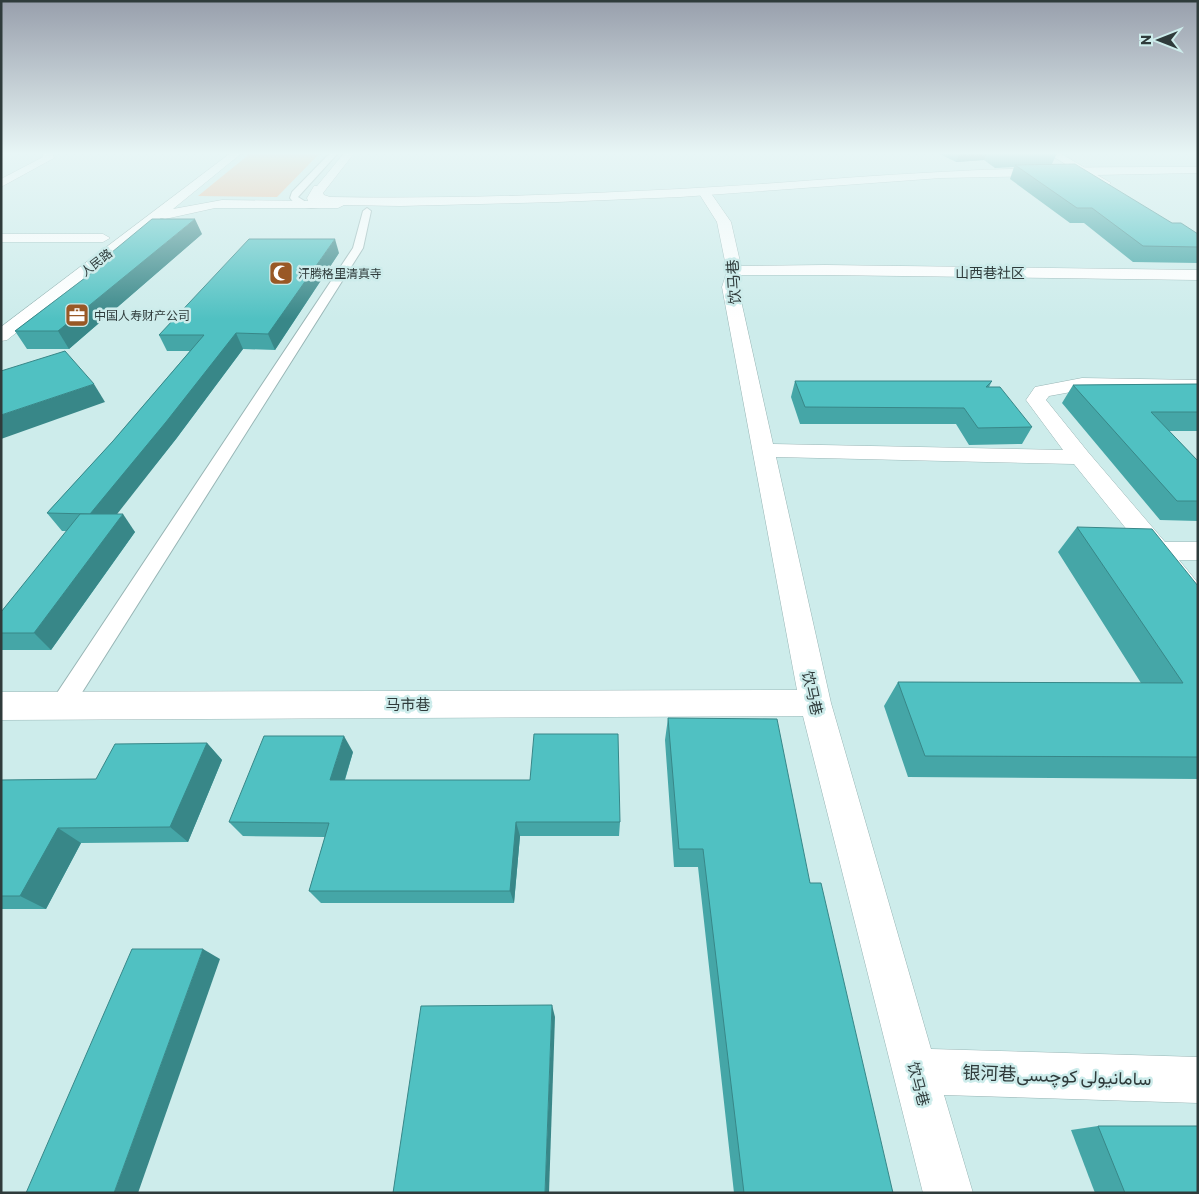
<svg xmlns="http://www.w3.org/2000/svg" width="1199" height="1194" font-family="Commissioner,Vazirmatn,'Noto Sans SC',sans-serif">
	<rect width="100%" height="100%" fill="#cdeceb"/>
	<path fill="#f1bd9b" d="M252,152H321L277,197L198,196Z"/>
	<g fill="none" stroke-linecap="round" stroke-linejoin="round">
		<g stroke="#98b5b5" stroke-width="2">
			<g id="lane">
				<path d="M331,152H339L298,197L306,202L319,203V207C308,209 297,207 290,198L292,192Z"/>
				<path d="M367,208L371,211L363,248L69,713L61,715L53,713L50,706L53,699L353,248L363,211Z"/>
			</g>
		</g>
		<g stroke="#98b5b5" stroke-width="1">
			<g id="street">
				<path d="M43,152H55L53,155L54,158L1,187V179L43,157Z"/>
				<path d="M1046,152H1058L1111,183L1105,187L1101,186Z"/>
				<path d="M704,188L708,189L731,222L741,266L825,265L1198,270V280L825,275H741L738,287L773,444L1063,450L1026,400L1035,387L1082,378L1198,380V392L1082,390L1049,396L1046,400L1088,452L1165,542H1198V560H1179L1198,583V613L1188,610L1149,557L1074,464L776,457L831,703L931,1049L1198,1057V1103L944,1095L973,1193H923L803,716L1,720V692L797,690L722,287L727,271L717,222L698,192Z"/>
				<path d="M1,234H103L110,238L103,242H1Z"/>
			</g>
		</g>
		<g stroke="#98b5b5" stroke-width="1">
			<path id="secondary" d="M232,152H243L173,209L222,200L308,201L307,198L314,186H317L345,152H355L323,193L324,195L330,197C446,199 562,195 679,189C766,185 853,176 940,172C1026,167 1112,167 1198,167V173L941,178L680,197L557,202L400,206L344,205L338,208H215L165,219L161,218L7,340L1,341V327Z"/>
		</g>
		<use href="#lane" fill="#fff" fill-rule="evenodd"/>
		<use href="#street" fill="#fff" fill-rule="evenodd"/>
		<use href="#secondary" fill="#fff" fill-rule="evenodd"/>
	</g>
	<g fill="#45a6a7">
		<path d="M936,152H1055L1057,153L1052,164L1172,223L1198,234V263L1133,262L1084,223H1070L1010,179L1014,167L995,168L984,160L956,162Z"/>
		<path d="M202,234L69,349H27L15,331L102,265L100,262Z"/>
		<path d="M339,253L275,350L243,349L176,439L116,514L135,532L51,650H2L1,649V612L67,531H62L47,513L113,441L190,351H167L159,335Z"/>
		<path d="M795,381H992L989,387L1032,427L1022,444L969,445L956,424H800L791,397Z"/>
		<path d="M1198,384V431H1169L1198,461V521L1160,520L1062,403L1073,385Z"/>
		<path d="M1077,527L1198,586V779L908,777L884,706L898,682L1141,683L1058,552Z"/>
		<path d="M668,718L810,883L893,1193H734L698,867H674L665,740Z"/>
		<path d="M207,743L222,760L188,842L81,843L46,909H1V780L96,779Z"/>
		<path d="M353,752L345,780L620,822L619,836H520L514,903H321L309,891L325,837L243,836L229,822Z"/>
		<path d="M1098,1126L1198,1193H1095L1071,1130Z"/>
	</g>
	<g fill="#388788">
		<path d="M960,152H987L984,160L956,162Z"/>
		<path d="M195,219L202,234L69,349L58,331Z"/>
		<path d="M335,239L339,253L275,350L268,334Z"/>
		<path d="M236,333L243,349L176,439L103,532L90,514Z"/>
		<path d="M94,384L105,402L1,439V415Z"/>
		<path d="M123,514L135,532L51,650L34,633Z"/>
		<path d="M344,736L353,752L340,795L330,780Z"/>
		<path d="M207,743L222,760L188,842L170,827Z"/>
		<path d="M516,822L520,836L514,903L510,891Z"/>
		<path d="M58,828L81,843L46,909L20,896Z"/>
		<path d="M203,949L220,959L138,1193H114Z"/>
		<path d="M552,1005L555,1017L549,1193H545Z"/>
	</g>
	<g fill="#50c1c2" stroke="#388788">
		<path d="M996,152H1055L1057,153L1000,154Z"/>
		<path d="M1075,164L1172,223H1181L1198,234V247L1143,246L1092,208H1077L1015,165Z"/>
		<path d="M152,219H195L58,331H15L106,262H100Z"/>
		<path d="M249,239H335L268,334L236,333L166,422L90,514L47,513L113,441L204,335H159Z"/>
		<path d="M65,351L94,384L1,415V371Z"/>
		<path d="M795,381H992L986,387H1000L1032,427L978,428L964,408L805,407Z"/>
		<path d="M1198,384V412H1151L1198,461V501H1177L1073,385Z"/>
		<path d="M80,514H123L34,633H1V612Z"/>
		<path d="M1077,527L1152,529L1198,586V757L925,756L898,682L1183,683Z"/>
		<path d="M668,718L777,719L810,883H821L893,1193H744L703,849H679Z"/>
		<path d="M534,734H618L620,822H516L510,891H309L329,823L229,822L264,736H344L330,780H530Z"/>
		<path d="M207,743L170,827L58,828L20,896H1V780L96,779L115,744Z"/>
		<path d="M132,949H203L114,1193H26Z"/>
		<path d="M552,1005L545,1193H393L421,1006Z"/>
		<path d="M1098,1126H1198V1193H1125Z"/>
	</g>
	<linearGradient id="sky" x2="0" y2="1"><stop stop-color="#989fac"/><stop offset="0.48" stop-color="#e8f6f6"/><stop offset="1" stop-color="#e8f6f6" stop-opacity="0"/></linearGradient>
	<rect width="1199" height="319" fill="url(#sky)"/>
	<defs>
		<g id="mosque-square" transform="scale(1.25)"><rect x="-9" y="-9" width="18" height="18" rx="4" fill="#995825" stroke="#cdeceb"/><path d="M3.5-4.9A6 6 0 1 0 3.5 4.9A5 5 0 1 1 3.5-4.9Z" fill="#fff"/></g>
		<g id="office-square" transform="scale(1.25)"><rect x="-9" y="-9" width="18" height="18" rx="4" fill="#995825" stroke="#cdeceb"/><path d="M-6-3h4V-5.5h4V-3h4V5H-6ZM-1-4.5V-3h2v-1.5ZM-6 0V1H6V0Z" fill="#fff"/></g>
	</defs>
	<g fill-rule="evenodd">
		<use href="#mosque-square" x="281" y="273"/>
		<use href="#office-square" x="77" y="315"/>
	</g>
	<g text-anchor="middle" dominant-baseline="central" stroke-width="5" stroke-linejoin="round" paint-order="stroke">
		<g font-size="12" fill="#2f3b3b" stroke="#cdeceb">
			<text transform="translate(96 262) rotate(-38)">人民路</text>
		</g>
		<g font-size="12" fill="#2f3b3b" stroke="#cdeceb" text-anchor="start">
			<text x="298" y="273">汗腾格里清真寺</text>
			<text x="94" y="315">中国人寿财产公司</text>
		</g>
		<g font-size="14" fill="#2f3b3b" stroke="#cdeceb">
			<text x="990" y="272">山西巷社区</text>
		</g>
		<g font-size="15" fill="#2f3b3b" stroke="#cdeceb">
			<text transform="translate(733 282) rotate(-94)">饮马巷</text>
			<text transform="translate(813 693) rotate(77)">饮马巷</text>
			<text x="408" y="704">马市巷</text>
			<text transform="translate(919 1084) rotate(75)">饮马巷</text>
		</g>
		<g font-size="18" fill="#2f3b3b" stroke="#cdeceb">
			<text transform="translate(1057 1075) rotate(2)">银河巷سامانيولى كوچىسى</text>
		</g>
	</g>
	<rect width="1199" height="1194" fill="none" stroke="#2f3b3b" stroke-width="5"/>
	<g transform="translate(1159 40) rotate(270)" stroke="#cdeceb" stroke-width="4" paint-order="stroke">
	<path d="M0-4L9 19L0 12L-9 19Z" fill="#2f3b3b"/>
	<text y="-8" font-size="14" font-weight="bold" text-anchor="middle" fill="#2f3b3b">N</text>
	</g>
</svg>
